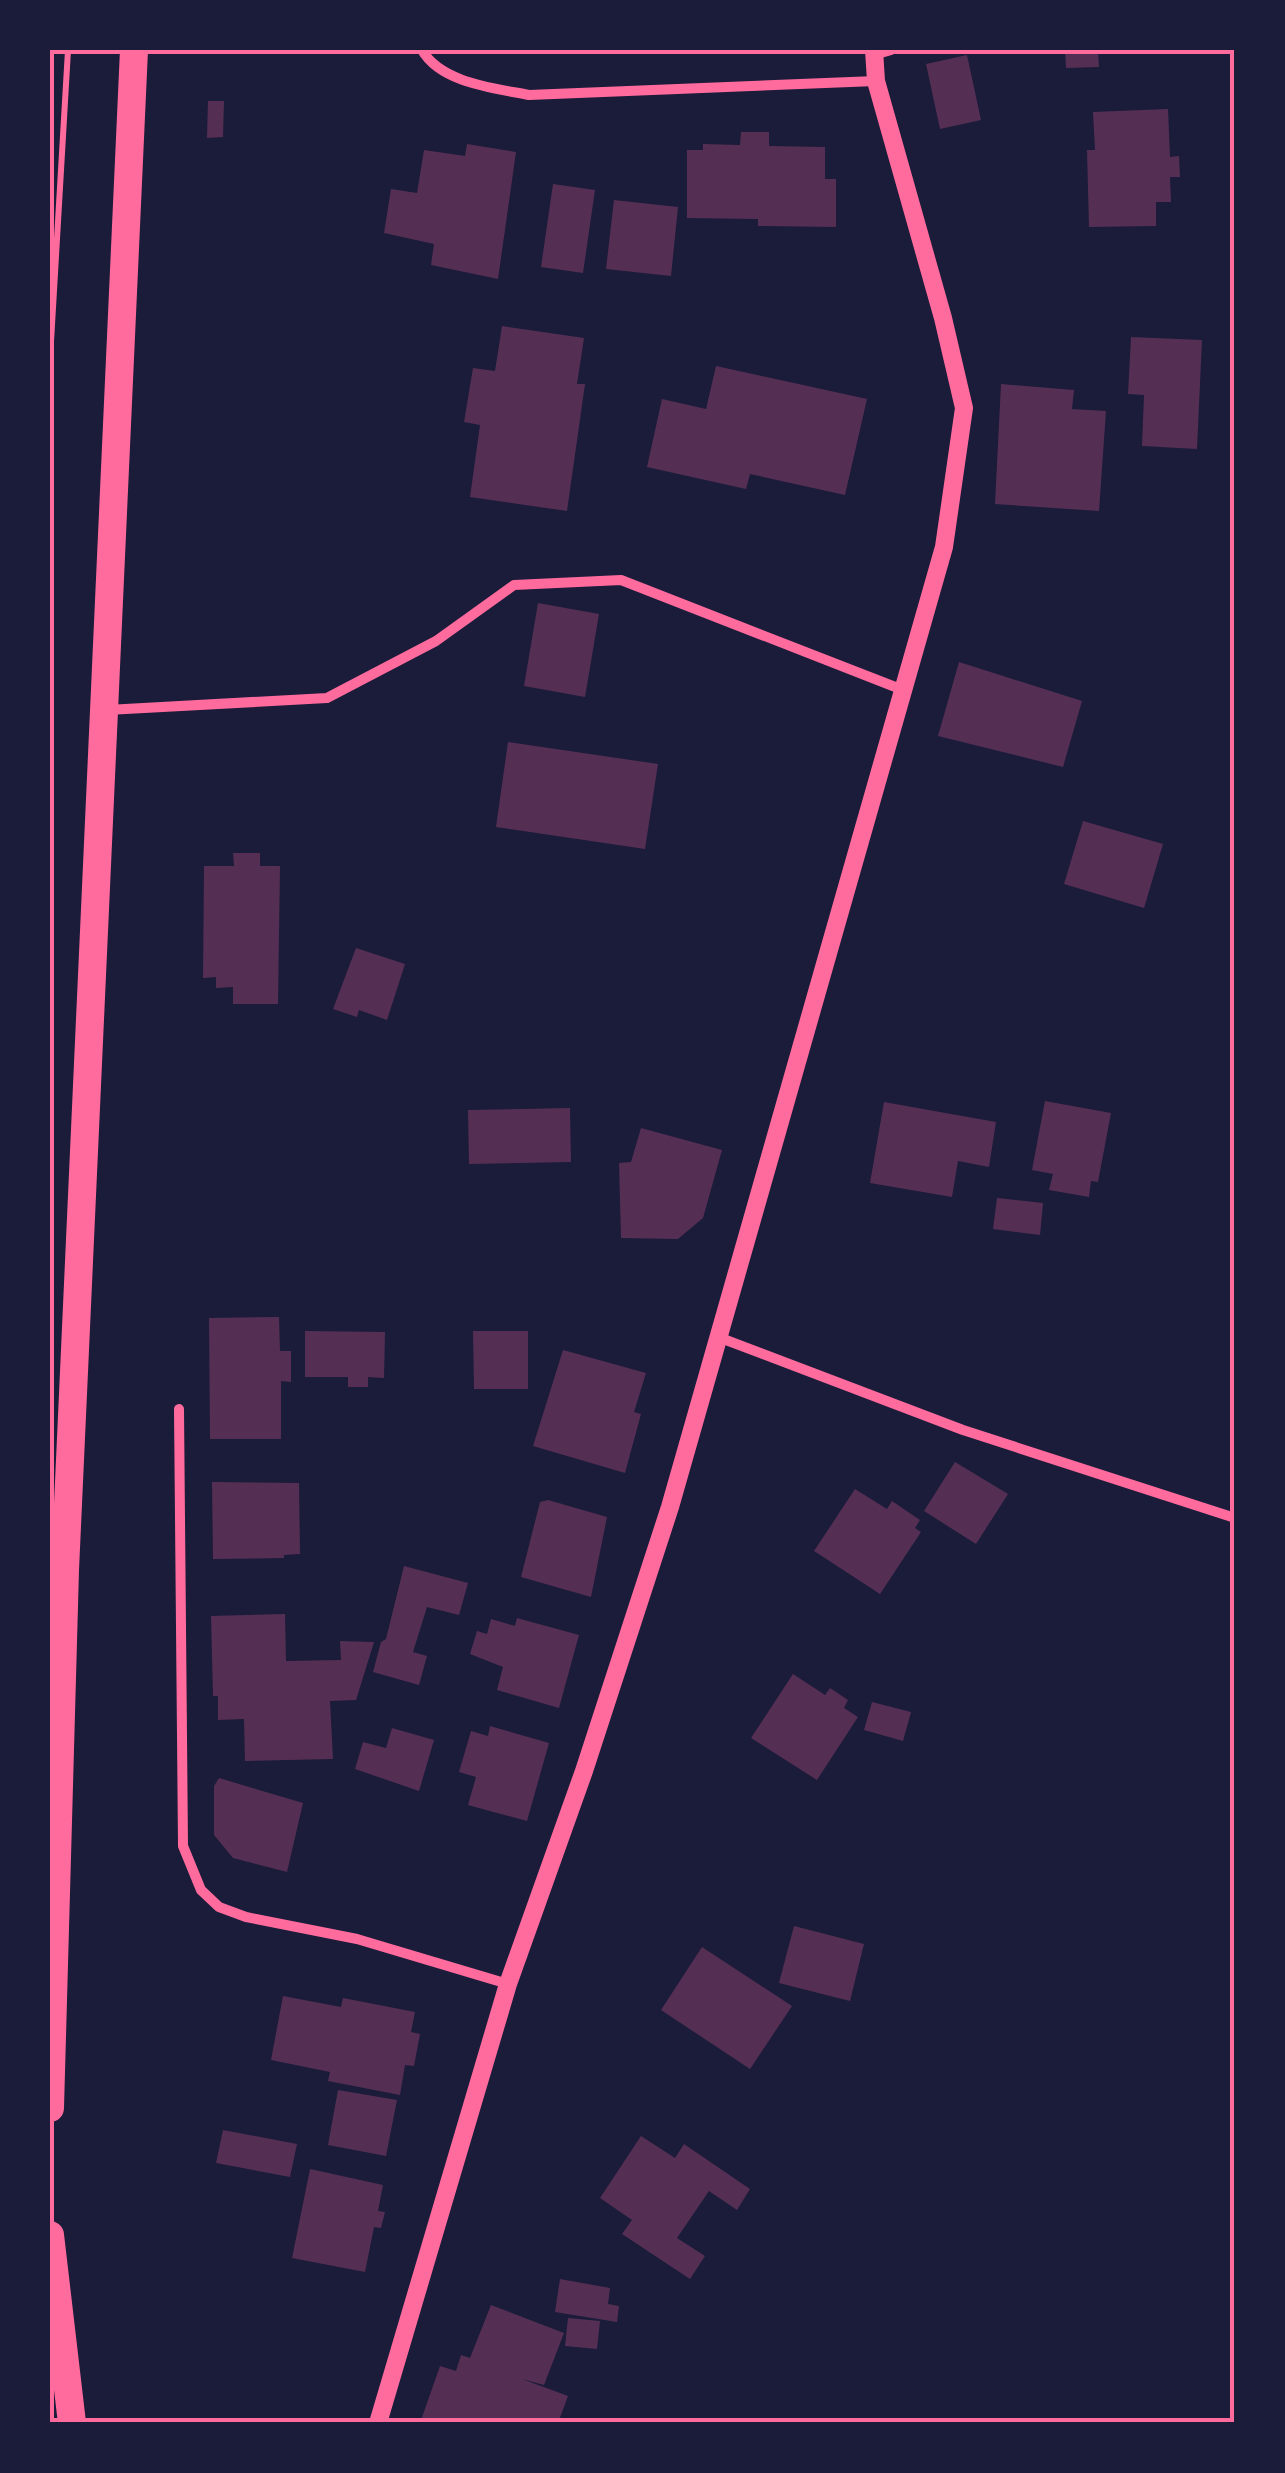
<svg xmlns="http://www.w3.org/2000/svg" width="1285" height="2473" font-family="Figtree,sans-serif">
	<rect width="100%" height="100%" fill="#1b1b3a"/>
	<g fill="#542f53">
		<path d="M1065,50H1098L1099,67L1066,68Z"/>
		<path d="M967,55L981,120L940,129L926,64Z"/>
		<path d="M208,101H224L223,137L207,138Z"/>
		<path d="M1168,109L1170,157L1179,156L1180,177H1170L1171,202H1156V226L1089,227L1087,150H1095L1093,112Z"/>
		<path d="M741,132H769V146L825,147V179H836V227L758,226V219L687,218V150H703V144L740,145Z"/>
		<path d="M467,144L516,152L498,279L431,265L434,244L384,233L391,189L417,193L424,150L465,156Z"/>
		<path d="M553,184L595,190L583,273L541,267Z"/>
		<path d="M614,200L678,207L671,276L606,269Z"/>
		<path d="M502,326L584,338L577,384H585L567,511L470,497L480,425L464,422L473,368L495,371Z"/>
		<path d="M1131,337L1202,340L1197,449L1142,446L1144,395L1128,394Z"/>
		<path d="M716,366L867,399L845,495L750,474L746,489L647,467L662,399L706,409Z"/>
		<path d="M1001,384L1074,390L1072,409L1106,411L1099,511L995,504Z"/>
		<path d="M538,603L599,614L585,697L524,686Z"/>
		<path d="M959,662L1082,701L1063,767L938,736Z"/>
		<path d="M508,742L658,764L645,849L496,827Z"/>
		<path d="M1083,821L1163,844L1144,908L1064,884Z"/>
		<path d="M233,853H260V866H280L278,1004H233V987L216,988V977L203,978L204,866H234Z"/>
		<path d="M356,948L405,964L387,1020L359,1010L357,1017L333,1009Z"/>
		<path d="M1045,1101L1111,1113L1098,1182L1091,1181L1089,1197L1049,1190L1053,1174L1032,1170Z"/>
		<path d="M884,1102L996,1122L989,1167L958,1161L952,1197L870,1183Z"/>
		<path d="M570,1108L571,1162L469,1164L468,1110Z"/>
		<path d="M641,1128L722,1150L703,1218L678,1239L621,1238L619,1163L631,1162Z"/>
		<path d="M997,1198L1043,1203L1040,1235L993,1229Z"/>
		<path d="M279,1317L280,1351H291V1382L281,1381V1439H210L209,1318Z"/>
		<path d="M305,1331L385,1332L384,1378L368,1377V1387H348V1377H305Z"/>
		<path d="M473,1331H528V1389H474Z"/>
		<path d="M563,1350L646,1373L634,1412L641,1414L625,1473L533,1446Z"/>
		<path d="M955,1462L1008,1494L976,1544L924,1511Z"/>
		<path d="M212,1482L299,1483L300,1554L284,1555V1558L213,1559Z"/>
		<path d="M855,1489L887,1509L892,1501L920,1520L915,1528L921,1532L880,1594L814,1551Z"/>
		<path d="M548,1500L607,1517L591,1597L521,1577L540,1502Z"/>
		<path d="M404,1566L468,1583L459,1615L427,1607L413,1652L427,1656L419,1685L373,1672L381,1642L386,1639Z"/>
		<path d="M285,1614L286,1661L341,1660L340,1641L374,1642L356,1700L330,1701L333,1759L245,1761L244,1719L218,1720V1696H213L211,1616Z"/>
		<path d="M517,1618L579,1635L559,1708L497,1690L503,1667L470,1654L477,1631L487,1634L491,1619L515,1626Z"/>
		<path d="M793,1674L825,1695L830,1688L848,1700L844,1708L858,1717L817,1780L751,1738Z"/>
		<path d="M872,1702L911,1712L903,1741L864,1730Z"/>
		<path d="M490,1726L549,1743L527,1821L468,1805L476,1777L459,1772L471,1731L488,1736Z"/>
		<path d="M392,1728L434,1740L419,1791L355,1769L363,1742L386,1748Z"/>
		<path d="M219,1778L303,1803L287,1872L233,1858L214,1835V1786Z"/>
		<path d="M794,1926L864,1944L850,2001L779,1983Z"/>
		<path d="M702,1947L792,2006L750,2069L661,2010Z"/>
		<path d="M283,1996L341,2007L343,1998L415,2012L411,2032L420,2034L414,2066L405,2065L400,2095L328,2081L330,2072L271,2060Z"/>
		<path d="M338,2090L397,2100L386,2156L328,2145Z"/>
		<path d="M223,2130L297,2144L290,2177L216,2163Z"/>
		<path d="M641,2136L675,2158L684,2144L750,2189L737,2210L709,2191L677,2238L705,2256L690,2279L622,2234L632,2220L600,2198Z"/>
		<path d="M310,2169L383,2185L378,2211L385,2212L381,2228L374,2227L365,2272L292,2258Z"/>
		<path d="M560,2279L610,2288L608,2304L619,2306L617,2322L555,2312Z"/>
		<path d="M491,2305L564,2333L544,2385L522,2379L568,2396L558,2423H420L440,2366L456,2371L461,2355L470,2358Z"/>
		<path d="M568,2318L600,2321L597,2349L565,2346Z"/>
	</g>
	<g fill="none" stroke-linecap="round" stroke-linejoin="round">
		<path stroke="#ff6b9d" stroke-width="6" d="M50,359L68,50"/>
		<g stroke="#ff6b9d" stroke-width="10">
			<path d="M422,50C441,83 494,88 529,95L876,81"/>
			<path d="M874,55L891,50"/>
			<path d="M107,710L327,698L436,641L514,585L621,580L903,690"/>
			<path d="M718,1337L963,1430L1235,1518"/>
			<path d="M179,1409L183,1846L201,1890L219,1907L246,1917L357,1939L508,1984"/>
		</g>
		<path stroke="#ff6b9d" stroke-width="18" d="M378,2423L508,1984L584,1771L670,1507L944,547L964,408L943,318L876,81L874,50"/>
		<g stroke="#ff6b9d" stroke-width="28">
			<path d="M50,2108L65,1570L134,50"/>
			<path d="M50,2235L72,2423"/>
		</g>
	</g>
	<rect width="1285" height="2473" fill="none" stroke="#1b1b3a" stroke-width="105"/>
	<rect x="52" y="52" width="1180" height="2368" fill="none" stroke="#ff6b9d" stroke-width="4"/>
</svg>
